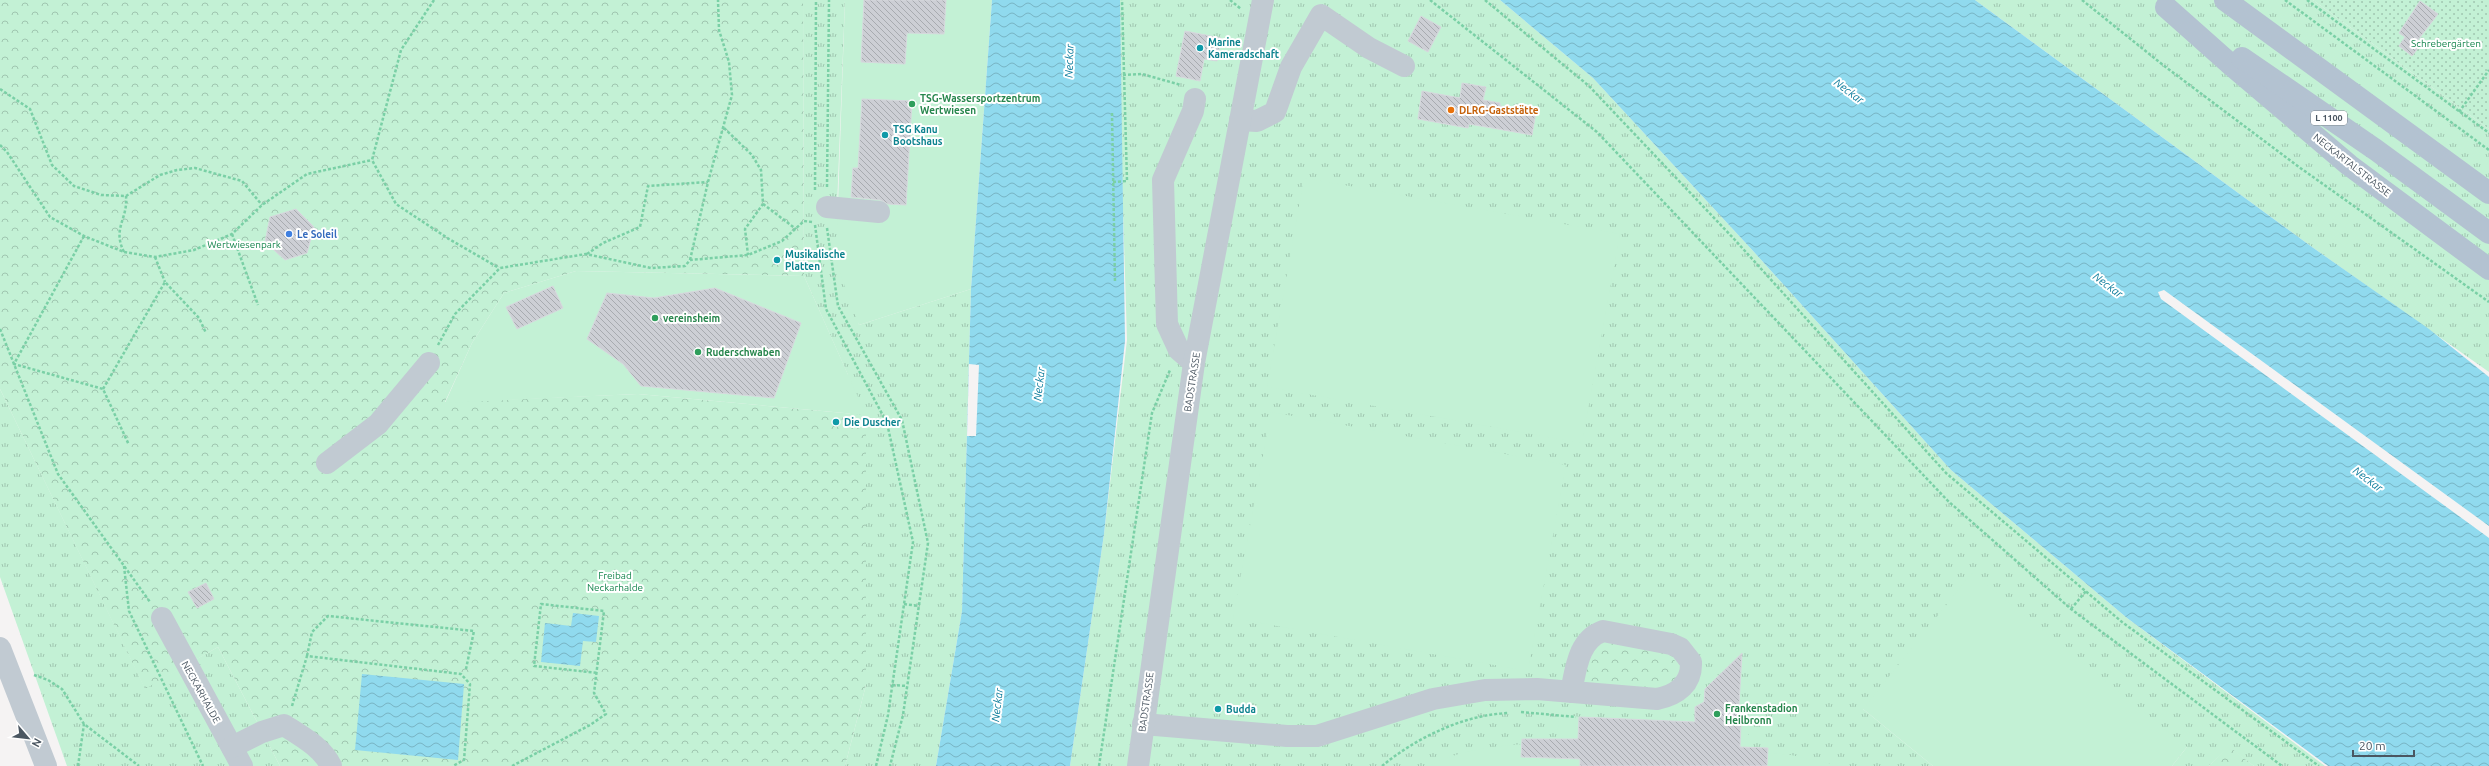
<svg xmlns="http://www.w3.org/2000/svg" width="2489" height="766" font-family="Ubuntu,sans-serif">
	<defs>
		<pattern id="grass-tufts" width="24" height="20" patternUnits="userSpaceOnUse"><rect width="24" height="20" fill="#c3f1d5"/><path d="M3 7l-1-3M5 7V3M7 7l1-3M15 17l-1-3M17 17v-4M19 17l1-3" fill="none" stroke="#a0c6b0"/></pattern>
		<pattern id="park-crowns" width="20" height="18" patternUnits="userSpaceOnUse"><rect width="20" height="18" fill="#c3f1d5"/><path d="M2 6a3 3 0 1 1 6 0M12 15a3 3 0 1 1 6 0" fill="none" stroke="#a0c6b0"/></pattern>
		<pattern id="garden-dots" width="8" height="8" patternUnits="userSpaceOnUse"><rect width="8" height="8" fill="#c3f1d5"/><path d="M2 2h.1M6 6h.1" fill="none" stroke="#a0c6b0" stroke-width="1.8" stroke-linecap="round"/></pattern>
		<pattern id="water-waves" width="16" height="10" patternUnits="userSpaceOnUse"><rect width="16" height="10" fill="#90daee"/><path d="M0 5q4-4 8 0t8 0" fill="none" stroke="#78b4c4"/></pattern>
		<pattern id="building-back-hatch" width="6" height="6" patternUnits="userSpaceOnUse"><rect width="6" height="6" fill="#cdcfd5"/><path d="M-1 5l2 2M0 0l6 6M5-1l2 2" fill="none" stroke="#a8abb0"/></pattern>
	</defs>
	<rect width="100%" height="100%" fill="#f5f3f3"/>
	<g fill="url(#grass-tufts)">
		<path d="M803,0H845L837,208L859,325L971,289L962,611L936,766H845L866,685L848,375L804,276Z"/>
		<path d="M1120,0H1500L1593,78L1754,252L1951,470L2127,618L2325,766H2254L2228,747L2209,766H2172L2187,747L1863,709L1933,766H1070L1104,534L1127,340L1120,110Z"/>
		<path d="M1975,0H2313L2489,129V372L2312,247Z"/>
		<path d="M0,389L145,688L218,647L280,766H67L0,577Z"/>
	</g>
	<g fill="url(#park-crowns)">
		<path d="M0,0H803L804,276L576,271L504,293L472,343L445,402L638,394L866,415V685L845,766H280L218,647L145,689L0,389Z"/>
		<path d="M1619,641C1642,645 1672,643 1679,670L1676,682L1661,691L1584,682V675L1591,653L1608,643Z"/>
		<path d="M2228,746L2254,766H2209Z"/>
	</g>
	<path fill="url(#garden-dots)" d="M2313,0H2489V129L2474,118Z"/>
	<g fill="#c3f1d5">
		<path d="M845,0H992L971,289L859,325L836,262Z"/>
		<path d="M1304,178L1620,234L1582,443L1267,387Z"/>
		<path d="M576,271L804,276L866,415L638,394L445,403L472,343L504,293Z"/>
		<path d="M1271,412L1566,465L1528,671L1233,618Z"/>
		<path d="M1972,573L2187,747L2172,766H1933L1863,709Z"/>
		<path d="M1733,661L1741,662L1738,723H1742L1741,726H1748V747H1759V752L1791,755L1842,766H1428C1468,746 1512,744 1557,743L1559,712L1579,717L1655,720L1660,716L1663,721L1695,722V707L1704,702L1705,689L1712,683H1715L1716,678Z"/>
	</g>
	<g fill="url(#water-waves)">
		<path d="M992,0H1120L1125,341L1104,534L1070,766H936L962,611L971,289Z"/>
		<path d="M1500,0H1975L2312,247L2429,329L2489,377V526L2164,290L2158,292L2161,299L2489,538V766H2328L2127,618L1951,470L1754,252L1593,78Z"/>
		<path d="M573,613L599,616L596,642L583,641L580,666L541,662L545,623L571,626Z"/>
		<path d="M362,674L464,684L458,760L355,750Z"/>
	</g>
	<path fill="#f5f3f3" d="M969,364L979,365L976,436H967Z"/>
	<g fill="url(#building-back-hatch)" stroke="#d7d9de">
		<path d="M864,0H946L944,34L907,33L905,64L861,62Z"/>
		<path d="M2420,1L2438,14L2418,40L2422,43L2412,56L2399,46L2405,37L2399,33Z"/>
		<path d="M1421,16L1441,27L1428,52L1408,41Z"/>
		<path d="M1185,31L1221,38L1217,61L1204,59L1200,81L1176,76Z"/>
		<path d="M1462,83L1486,87L1483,100L1500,103V106L1536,112L1532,135L1469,124L1468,128L1418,119L1422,91L1460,98Z"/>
		<path d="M862,99L912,101L906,205L888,204L880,200L851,197L853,168H858Z"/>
		<path d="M296,209L314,227L307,253L285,260L265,242L270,217Z"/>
		<path d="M553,286L563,308L517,329L506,307Z"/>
		<path d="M715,288L801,323L774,398L641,386L623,364L587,339L607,293L654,298Z"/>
		<path d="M206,583L214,599L197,608L188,592Z"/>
		<path d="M1742,653L1738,722L1741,723L1740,747L1768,748L1767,766H1580V759L1521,757L1522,739H1578L1579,717L1695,722V707L1704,702L1705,689Z"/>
	</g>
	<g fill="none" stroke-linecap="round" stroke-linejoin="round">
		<g stroke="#7ad0a6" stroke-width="2.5" stroke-dasharray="3 2" stroke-linecap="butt">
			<path d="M434,0L401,50L372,160L396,204L449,239L499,268"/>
			<path d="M1230,0L1241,9"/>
			<path d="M1430,0L1597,132L1948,501L2071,609L2282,766"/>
			<path d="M1485,0L1589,86L1735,240L1946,473L2122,622L2319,766"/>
			<path d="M2082,0L2163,65L2299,167L2489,302"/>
			<path d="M2285,0L2489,150"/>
			<path d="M2307,0L2489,133"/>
			<path d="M1123,75L1142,74L1181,85"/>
			<path d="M0,89L30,109L52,165L74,186L101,195L126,196L160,175L177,170L195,168L242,181L262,205"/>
			<path d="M2459,112L2489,70"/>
			<path d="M1112,113L1115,283"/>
			<path d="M724,128L752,155L761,170L763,204L745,229L748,255"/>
			<path d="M0,145L7,152L50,217L84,236L124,252L155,257L194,250L232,234L262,205L307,174L372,160"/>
			<path d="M1113,182L1127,181L1122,0"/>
			<path d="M827,187L829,0"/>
			<path d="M815,190L816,0"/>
			<path d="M763,204L796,229"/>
			<path d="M815,225L826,309L887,423L913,542L888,715L876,766"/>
			<path d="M827,228L838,306L902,420L928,543L903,715L890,766"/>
			<path d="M232,234L258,305"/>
			<path d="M84,236L14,364L103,389L129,445"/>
			<path d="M124,252C112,228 128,220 126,196"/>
			<path d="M587,254L603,243L640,227L648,186L708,182"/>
			<path d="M155,257L165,282"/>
			<path d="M690,260L708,182L732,95L729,62L719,30L718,0"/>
			<path d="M0,329L58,474L150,602"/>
			<path d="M438,345L455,314L500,268L586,254L651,268L685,266L690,260L748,255L782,241L804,221L812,222"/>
			<path d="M103,389L165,282L199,318L206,333"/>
			<path d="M124,566L129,611L203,766"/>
			<path d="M904,604L919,606"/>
			<path d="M2071,609L2086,591"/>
			<path d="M307,656L312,632L328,616L474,631L466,669"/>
			<path d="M34,675L48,680L62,689L84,724L139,766"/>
			<path d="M892,685L907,686"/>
			<path d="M292,706L307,656L461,674L470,684L464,760L453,766"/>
			<path d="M1521,712L1576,717"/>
			<path d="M78,766L84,724"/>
			<path d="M512,766L590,725L606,714L594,693L604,611L541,604L534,666L598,673"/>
			<path d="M1099,766L1152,413L1170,370"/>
			<path d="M1382,766C1416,738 1463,715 1508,713"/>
		</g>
		<g stroke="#c1cad2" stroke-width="22">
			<path d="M1240,120L1257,121L1275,112L1291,67L1321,15L1369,48L1404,66"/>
			<path d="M827,207L879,212"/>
			<path d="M1194,363L1179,350L1167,324L1163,180L1193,111L1195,99"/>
			<path d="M327,463L378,424L429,363"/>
			<path d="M162,618L242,766"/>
			<path d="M0,648L46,766"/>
			<path d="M1143,724L1287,736H1317L1433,699L1485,690L1537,689L1657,699C1677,695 1692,684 1691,662L1680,648L1671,644L1603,631C1578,640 1576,669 1571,692"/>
			<path d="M232,747L262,732L284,725C301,736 322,747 331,766"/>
			<path d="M1138,766L1194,363L1263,0"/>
		</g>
		<g stroke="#b3c2d1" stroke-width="22">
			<path d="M2225,0L2489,193"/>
			<path d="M2166,7L2229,63L2349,165L2489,269"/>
			<path d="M2242,58L2376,150L2489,233"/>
		</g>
	</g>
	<g fill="#0f9aa8" stroke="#fff" stroke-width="1.5">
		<circle cx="1200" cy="48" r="4"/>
		<circle cx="885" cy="135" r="4"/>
		<circle cx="777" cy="260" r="4"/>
		<circle cx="836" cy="422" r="4"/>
		<circle cx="1218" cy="709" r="4"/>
	</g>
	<g fill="#2e9e5b" stroke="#fff" stroke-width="1.5">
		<circle cx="912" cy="104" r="4"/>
		<circle cx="655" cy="318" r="4"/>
		<circle cx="698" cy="352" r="4"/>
		<circle cx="1717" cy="714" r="4"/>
	</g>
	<circle fill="#e8710a" stroke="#fff" stroke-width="1.5" cx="1451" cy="110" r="4"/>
	<circle fill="#3f7fe0" stroke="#fff" stroke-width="1.5" cx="289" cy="234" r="4"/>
	<g text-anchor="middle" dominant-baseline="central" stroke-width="4" stroke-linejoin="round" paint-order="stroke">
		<rect fill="#fff" stroke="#808990" stroke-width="1" x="2311" y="111" width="36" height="14" rx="3"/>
		<g font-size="9" font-weight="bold" fill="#4a5661">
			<text x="2329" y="118">L 1100</text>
		</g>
		<g font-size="10" font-weight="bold" fill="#0d838f" stroke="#fff" text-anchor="start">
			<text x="1208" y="42">Marine<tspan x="1208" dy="12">Kameradschaft</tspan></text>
			<text x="893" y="129">TSG Kanu<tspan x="893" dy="12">Bootshaus</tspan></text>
			<text x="785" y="254">Musikalische<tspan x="785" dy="12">Platten</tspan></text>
			<text x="844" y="422">Die Duscher</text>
			<text x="1226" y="709">Budda</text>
		</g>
		<g font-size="10" fill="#17864f" stroke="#fff">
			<text x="2446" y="43">Schrebergärten</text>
			<text x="244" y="244">Wertwiesenpark</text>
			<text x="615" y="575">Freibad<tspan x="615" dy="12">Neckarhalde</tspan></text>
		</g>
		<g font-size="10" font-weight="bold" fill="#27864d" stroke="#fff" text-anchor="start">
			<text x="920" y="98">TSG-Wassersportzentrum<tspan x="920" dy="12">Wertwiesen</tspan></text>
			<text x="663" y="318">vereinsheim</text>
			<text x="706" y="352">Ruderschwaben</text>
			<text x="1725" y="708">Frankenstadion<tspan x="1725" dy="12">Heilbronn</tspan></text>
		</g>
		<g font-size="10" font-weight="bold" fill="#c56008" stroke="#fff" text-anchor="start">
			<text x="1459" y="110">DLRG-Gaststätte</text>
		</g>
		<g font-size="10" fill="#4a5661" stroke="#fff">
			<text transform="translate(2352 165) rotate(38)">NECKARTALSTRASSE</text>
			<text transform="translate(1192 382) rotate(-81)">BADSTRASSE</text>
			<text transform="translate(201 692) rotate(61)">NECKARHALDE</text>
			<text transform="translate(1146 702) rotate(-82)">BADSTRASSE</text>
		</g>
		<g font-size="10" font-weight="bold" fill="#366cbe" stroke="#fff" text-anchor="start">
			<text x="297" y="234">Le Soleil</text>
		</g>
		<g font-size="11" font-style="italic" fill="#0c7c9b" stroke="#fff">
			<text transform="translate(1069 61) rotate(-88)">Neckar</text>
			<text transform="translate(1849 91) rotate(37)">Neckar</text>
			<text transform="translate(2108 285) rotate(37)">Neckar</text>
			<text transform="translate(1039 384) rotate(-83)">Neckar</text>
			<text transform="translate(2368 479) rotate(37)">Neckar</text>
			<text transform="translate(997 705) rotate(-83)">Neckar</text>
		</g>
	</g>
	<g transform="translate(28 738) rotate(118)" stroke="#ffffff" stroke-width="3" paint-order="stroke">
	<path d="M0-3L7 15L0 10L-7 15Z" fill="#4a5661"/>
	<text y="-6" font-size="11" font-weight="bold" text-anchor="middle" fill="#4a5661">N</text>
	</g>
	<path d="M2353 750v6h61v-6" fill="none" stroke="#4a5661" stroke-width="2"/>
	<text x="2359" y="750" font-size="12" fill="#4a5661" stroke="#ffffff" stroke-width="3" paint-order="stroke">20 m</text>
</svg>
